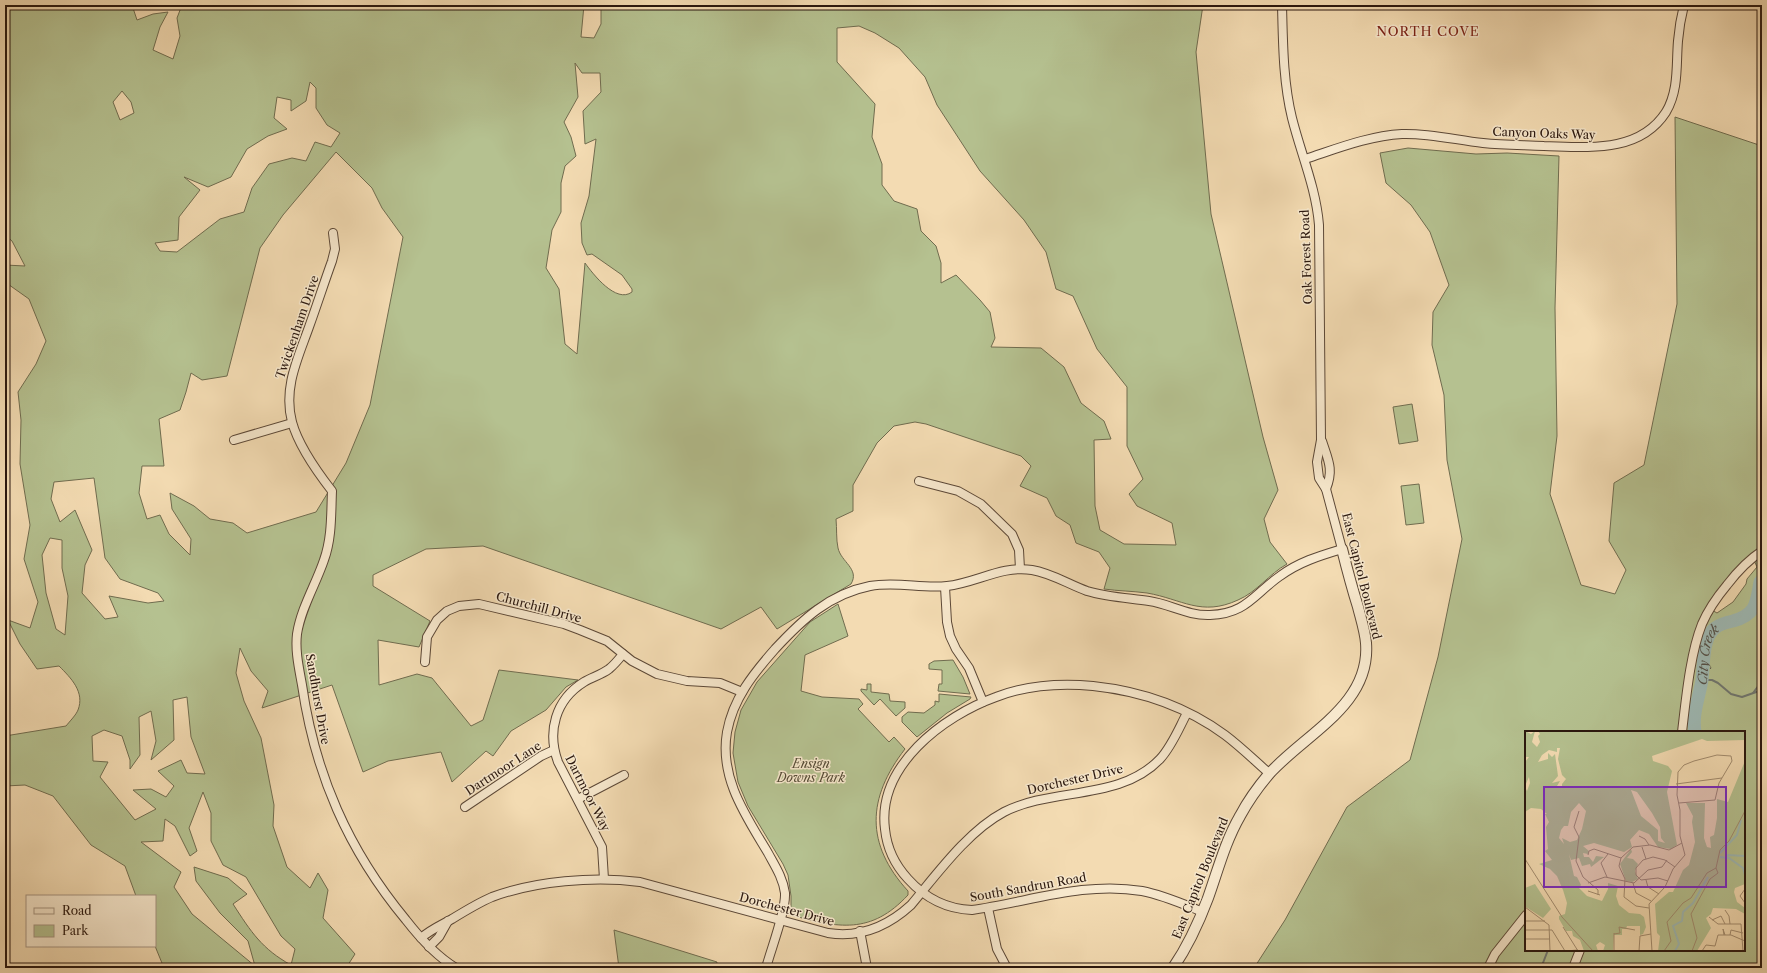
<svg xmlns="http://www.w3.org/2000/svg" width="1767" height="973" font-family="'Libre Caslon Text',serif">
	<rect width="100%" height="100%" fill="#f3dbb2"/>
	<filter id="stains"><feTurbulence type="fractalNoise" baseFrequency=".005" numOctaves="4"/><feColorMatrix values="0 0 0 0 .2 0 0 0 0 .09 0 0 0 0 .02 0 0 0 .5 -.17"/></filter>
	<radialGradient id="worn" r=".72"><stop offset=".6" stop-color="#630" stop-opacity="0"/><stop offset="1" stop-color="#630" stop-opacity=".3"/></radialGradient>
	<g fill="#b5c190" stroke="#706c4f" fill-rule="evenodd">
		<path d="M5,5H132L137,20L153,14L168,12L160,27L153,50L173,59L180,36L177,18L182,5H584L581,37L594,38L601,24V5H1203L1196,52L1211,214L1263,437L1278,490L1264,519L1270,542L1287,564C1269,574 1257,592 1238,600C1201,617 1182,599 1147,593C1132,591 1118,591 1104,589L1110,568L1099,552L1076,543L1070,525L1056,516L1047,498L1020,486L1031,466L1021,456L926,424L915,422L894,426L877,443L853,485V511L836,519C837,529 836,539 838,548C841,562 860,569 851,584L777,629L761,607L721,629L483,546L426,549L373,575V586L430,621L419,647L378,640L379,685L417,674L432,678L471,726L483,720L499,670L578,680L566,687L546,710L511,731L493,756L486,751L452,782L441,752L388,761L363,772L332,685L262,708L268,691L251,671L240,648L236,673L244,701L261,738L274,805L273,826L287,867L310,888L318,873L328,890L323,918L355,954L346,968H164L155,946V896H136L125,866L91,845L53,796L25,785L5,786V736L66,726C70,721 76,715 78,710C85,692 71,678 59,666L37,669L20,644L8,620L30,628L38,602L24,559L30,525L20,464L21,420L18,392L36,364L46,341L29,299L5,282V265L25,266L12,241L5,235ZM859,26L875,33L899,48L925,77L937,105L980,171L1024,220L1046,252L1056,289L1073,296L1097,349L1127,387V446L1143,479L1129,494L1137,506L1172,523L1176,545L1124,544L1100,530L1095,506L1094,440L1111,439L1104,421L1081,403L1064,367L1041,348L991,347L995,338L990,312L980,300L956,275L941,283V263L936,246L921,231L917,209L894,201L882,185V164L872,137L875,104L837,62V28ZM575,63L582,73H600L601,92L583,111L585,144L596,139L589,196L581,223L582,243L587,255L592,254L622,275L632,289V292C616,304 593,274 585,263L577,354L565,344L559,289L546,268L552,230L561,212V183L565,166L576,156L571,137L564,122L578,97ZM310,82L316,88V108L327,125L340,133L331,147L315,142L306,161L292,158L269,164L252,188L244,212L220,219L177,252L160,251L155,243L178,240L179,217L200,190L184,177L208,187L231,177L247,149L268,136L287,129L274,118L277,97L291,100V111L306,101ZM122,91L131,102L134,113L120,120L113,102ZM336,152L372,188L382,208L403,237L370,405L346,463L316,512L247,533L233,523L210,519L194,506L170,493L172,509L191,539L190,555L169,534L160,515L147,519L139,493L142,466H164L159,419L180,410L186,392L191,373L202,380L227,376L260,248L283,215ZM94,478L105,558L120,579L158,593L164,601L148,603L109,596L118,617L105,619L82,593L85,565L92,550L75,510L60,522L51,499L54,482ZM50,538L62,540V568L68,596L65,635L56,629L46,593L42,555ZM187,697L191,737L205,774L187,773L181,760L158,771L174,786L166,797L151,789L133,790L156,809L135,820L100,777L108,762L93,761L92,736L104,730L122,736L130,760V769L140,755L139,717L151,711L156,741L151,760L174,740L173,700ZM203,792L211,813V841L223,865L246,877L281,936L295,949L291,965C262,949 251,932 233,904L247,894L228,878L194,867L196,881L220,913L248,941L255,966L192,914L174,887L181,872L141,842L163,841L165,819L175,826L190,856L197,851L189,828Z"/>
		<path d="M1675,117L1762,146V968H1254L1285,920L1347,807L1410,760L1438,657L1462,539L1447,460L1444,395L1432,345L1433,312L1449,285L1430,232L1411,205L1386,183L1380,153L1408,148L1476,154L1507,153L1559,156L1555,308L1557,436L1550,494L1581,585L1615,594L1626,570L1609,541L1614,483L1644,465L1677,304ZM1749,555L1753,558L1757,567L1747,579L1746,584L1733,602L1717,613L1710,609C1718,586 1732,572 1749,555ZM1526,732H1744V950H1526Z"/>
		<path d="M1412,404L1418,441L1399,444L1393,407Z"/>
		<path d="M1419,484L1424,523L1406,525L1401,486Z"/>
		<path d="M838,604L848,636L805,655L801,691L822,697L859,699L863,704L858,709L889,742L894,737L905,749C867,798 865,844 908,891V895C871,935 838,928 791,915V896L788,875L783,864L748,806L738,782L733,753L735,732L741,710L757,682L810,622Z"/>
		<path d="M953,660L963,677L970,694L938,691L939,684H942V670L929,669V664L934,661Z"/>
		<path d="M867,684H871V692L889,694L890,701L905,702V708L896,716L880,699L874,705L861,691V689L867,690Z"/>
		<path d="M939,694L971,697L970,699L947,713L917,737L902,722V717L908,712L924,713L935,705V701L939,702Z"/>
		<path d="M614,930L717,962L716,968H619Z"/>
	</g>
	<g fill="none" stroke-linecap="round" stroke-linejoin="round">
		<g stroke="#707872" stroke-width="2">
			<path d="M1702,680H1712L1718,683L1731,694L1742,697L1762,690"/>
			<path d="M1753,693L1762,681"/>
			<path d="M1541,968L1548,950"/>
		</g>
		<path stroke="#9eb9b4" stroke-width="13" id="s1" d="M1695,732C1692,714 1699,698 1702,680C1704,665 1702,638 1715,628C1720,624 1728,622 1733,621C1757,614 1756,603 1760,582L1762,580"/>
		<g stroke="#5c4837" stroke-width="10">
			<g id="minor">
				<path d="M1305,159C1336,149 1368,136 1402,134C1429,133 1456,140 1483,143C1503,145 1523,145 1544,146C1586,147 1639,154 1666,112C1679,90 1676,65 1678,41C1679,29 1681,17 1684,5"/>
				<path d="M333,233L335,249L332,261C324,283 317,305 309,327C298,358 283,388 292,422C298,444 318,473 332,491C331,514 332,538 324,560C316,584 301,608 297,634C295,651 299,668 302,685C315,774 348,850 406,920C420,938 436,956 456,968"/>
				<path d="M234,440L292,423"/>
				<path d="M1322,441C1328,460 1334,469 1326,489"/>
				<path d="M919,481L958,491L981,504L1012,534L1019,550L1020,569"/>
				<path d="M945,587L947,622L950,636L956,649L969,668L983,702"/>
				<path d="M425,662L427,637L437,620L447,611L459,606L479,604L564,624L580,630L607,641L632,661L657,674L687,681L720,683L742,692"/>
				<path d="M1682,732C1686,699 1690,654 1702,624C1708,610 1717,597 1727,585C1737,572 1748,560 1762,551"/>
				<path d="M578,799L624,775"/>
				<path d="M465,807L541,756L554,750"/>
				<path d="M604,879L602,847L558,762C547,732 555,700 584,682C592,677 601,675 609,669C614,665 619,659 623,654"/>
				<path d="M988,908L997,949L1007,968"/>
				<path d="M1203,912C1183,904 1163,895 1142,891C1084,881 1029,902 972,910C946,909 926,899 908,879C895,865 887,849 885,829C877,766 943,716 996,697C1027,685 1060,683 1093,686C1140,691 1187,707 1225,735C1241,747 1255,761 1270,774"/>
				<path d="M860,931L867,968"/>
				<path d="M421,938C430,930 441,925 452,919C465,911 478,903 492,897C535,881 594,876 640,882L828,933C860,938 887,927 911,905C937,874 968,831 1004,812C1053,787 1120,801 1160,759C1172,746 1179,728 1187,713"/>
				<path d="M429,947L439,937L448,921"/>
				<path d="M766,968C771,949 786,911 785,893C783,878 775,866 768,853C746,816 719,778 727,732C733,699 753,674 775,649C802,620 829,594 870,586C897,581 922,589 947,586C976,583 1002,565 1032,570C1051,573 1068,584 1087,591C1107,597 1128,598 1149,601C1170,604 1188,616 1210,615C1246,614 1254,594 1280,576C1299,562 1319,556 1342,549L1326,489L1319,478L1317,462L1321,440L1319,225C1316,188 1301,154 1292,118C1283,81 1283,43 1282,5"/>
				<path d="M1488,968L1495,954L1526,915"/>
				<path d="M1573,968L1580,950"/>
			</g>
		</g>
		<g stroke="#5c4837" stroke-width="12">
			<path id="tertiary" d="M1173,968C1188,946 1199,922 1208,898C1218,870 1225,842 1240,816C1248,801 1258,787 1269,774C1305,734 1371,705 1366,643C1365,631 1361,619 1358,607C1352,588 1347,569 1342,549"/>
		</g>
		<use href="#minor" stroke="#f7e8cd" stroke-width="8"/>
		<use href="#tertiary" stroke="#f7e8cd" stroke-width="10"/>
	</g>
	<g text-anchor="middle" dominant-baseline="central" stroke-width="3" stroke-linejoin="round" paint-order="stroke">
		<g font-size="12" fill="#2a170e" stroke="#f7e8cd">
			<text transform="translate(1544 133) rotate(2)">Canyon Oaks Way</text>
			<text transform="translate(1306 257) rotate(-92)">Oak Forest Road</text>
			<text transform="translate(297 327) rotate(-71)">Twickenham Drive</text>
			<text transform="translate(1362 576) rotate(76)">East Capitol Boulevard</text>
			<text transform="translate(539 607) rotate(15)">Churchill Drive</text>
			<text transform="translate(318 699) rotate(80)">Sandhurst Drive</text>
			<text transform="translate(503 768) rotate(-33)">Dartmoor Lane</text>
			<text transform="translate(1075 779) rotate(-13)">Dorchester Drive</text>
			<text transform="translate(588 793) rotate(63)">Dartmoor Way</text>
			<text transform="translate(1200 878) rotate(-68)">East Capitol Boulevard</text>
			<text transform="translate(1028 887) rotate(-10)">South Sandrun Road</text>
			<text transform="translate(787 909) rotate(15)">Dorchester Drive</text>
		</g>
		<g font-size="12" font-style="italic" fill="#544a35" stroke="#f7e8cd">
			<text x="811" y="763">Ensign<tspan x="811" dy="14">Downs Park</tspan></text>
		</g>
		<g font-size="13" letter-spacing="1" fill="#7a1f14" stroke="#f7e8cd">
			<text x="1428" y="31">NORTH COVE</text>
		</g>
		<g font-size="13" font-style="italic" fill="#535048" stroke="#f7e8cd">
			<text stroke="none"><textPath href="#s1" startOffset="79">City Creek</textPath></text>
		</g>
	</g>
	<g transform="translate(1525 731)">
		<rect width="220" height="220" fill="#f3dbb2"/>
		<path d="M0,0L6,3L10,0L7,11L12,16L15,11L13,5L15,3L13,0H220V9L182,10L177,8L127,25L128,30L143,35L147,40L142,61L152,114L146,118L133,116L124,103L114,99L105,109L107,116L99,121L69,112L58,115L64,120L63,123L58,122L59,126H64L68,131L71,125L79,126L66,136L65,133L57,135L54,127L46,129L44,123L49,145L52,146L56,154L54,157L62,165L77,170L83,158V152L93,155L91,165L94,174L104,182L115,183L119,186L121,196L118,203L115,204V195H102L101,198H97V204H89L88,220H78L80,214L75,211L71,214L73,220H59L55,209L48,205L47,200H41L34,188V185L40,183L42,172L38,159L32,145L25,138L14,133L27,129L20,120L23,118L21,96L24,91L20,83H22L16,78L6,77L0,81V56L2,60L5,52L4,46L0,55V31L4,26H0ZM32,17H35L33,28L37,44L41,48L37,53V62V57L32,55L35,50L27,52L33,45L30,23L27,26L23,22V28L13,31L17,24L24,19L32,21ZM106,59L112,61L127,82L135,96L136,107L140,112L133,110V99L116,85ZM54,72L61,80L57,98L52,109L45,111L37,107L39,113L34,107L36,99L39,95H43L46,81ZM220,30V153L210,157L209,161L212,171L220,177V183L211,178L188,177L186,183L181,187L186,197L172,220H133L135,205L132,202L130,173L144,161H148L158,139L164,134L170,111L167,91L168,85L161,72H180L179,107L182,116L186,117L185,106L189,104L192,87V68L203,71ZM106,118L107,121L102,127L108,128L113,133L110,140L113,148L107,151L101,150L95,133ZM10,153L26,178L18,187L1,176L0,157Z" fill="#b5c190" fill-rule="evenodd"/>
		<path fill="none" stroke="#9eb9b4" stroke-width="2" d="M195,122L212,104L216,89M195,126L204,127L218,137L220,144M200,127L203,124L220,125M150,220L154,213L148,195L157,190L158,181L168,172L183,146"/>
		<path fill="none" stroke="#a38d70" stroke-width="1" d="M151,53L197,47M54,80L49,96L54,106L51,130L58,146L73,159V164M114,105L120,108L124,114M117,116L121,128M63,124L64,120L69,118L96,127M0,128L37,186L68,220M191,137L195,119L204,110L220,80M82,146L76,132L83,123M121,149L123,156L134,163M143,150L133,147L116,149L111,144V137L118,129L128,126L140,129L150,136M63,152L80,146L109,152L123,139L137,136L142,129M108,152L111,162L126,170M220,158L215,165L220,172M63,160L75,164M0,176L24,194L25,220M124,177L111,175L99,166L100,148L94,135L96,127L108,116L125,114L144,119L157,112M200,179L204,185L205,193M184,186L193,193H216L218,220M187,189L196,185L200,193M0,190H20M38,196L53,220M0,199H27L40,220M89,202V220M89,203L95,202L94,196L110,199M193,204H206L220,210M199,204L198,198L200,204M205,204L206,199L218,202M0,208H25M40,220L53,219M114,220L115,205L126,203M127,220L124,173L140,156L148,138L160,124L155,105V79L152,64L153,41L159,34L169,30L192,24L206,25L207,30L194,52L190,69L154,72M139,220L146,210L142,191L158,172L166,167L182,142L191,137L193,142L185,148L166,183L172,207L167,220M177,220L181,214L190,215L193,204"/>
		<path fill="#7b2cbf" fill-opacity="0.15" stroke="#7b2cbf" stroke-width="2" d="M19,56H201V156H19Z"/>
		<rect width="220" height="220" fill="none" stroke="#2a170e" stroke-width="2"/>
	</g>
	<rect width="1767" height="973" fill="none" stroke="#f3dbb2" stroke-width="20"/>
	<rect x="6" y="6" width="1755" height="961" fill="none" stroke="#2a170e" stroke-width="2"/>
	<rect x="10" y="10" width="1747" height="953" fill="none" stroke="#2a170e"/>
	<rect x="26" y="895" width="130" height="52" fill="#f7e8cd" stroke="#a59481"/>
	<rect x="34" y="908" width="20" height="6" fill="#f7e8cd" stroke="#a59481"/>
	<text x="62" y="915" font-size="12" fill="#2a170e">Road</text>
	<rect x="34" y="925" width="20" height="12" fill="#b5c190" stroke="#a59481"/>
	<text x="62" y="935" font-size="12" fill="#2a170e">Park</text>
	<rect width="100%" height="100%" filter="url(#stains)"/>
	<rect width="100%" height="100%" fill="url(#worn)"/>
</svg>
